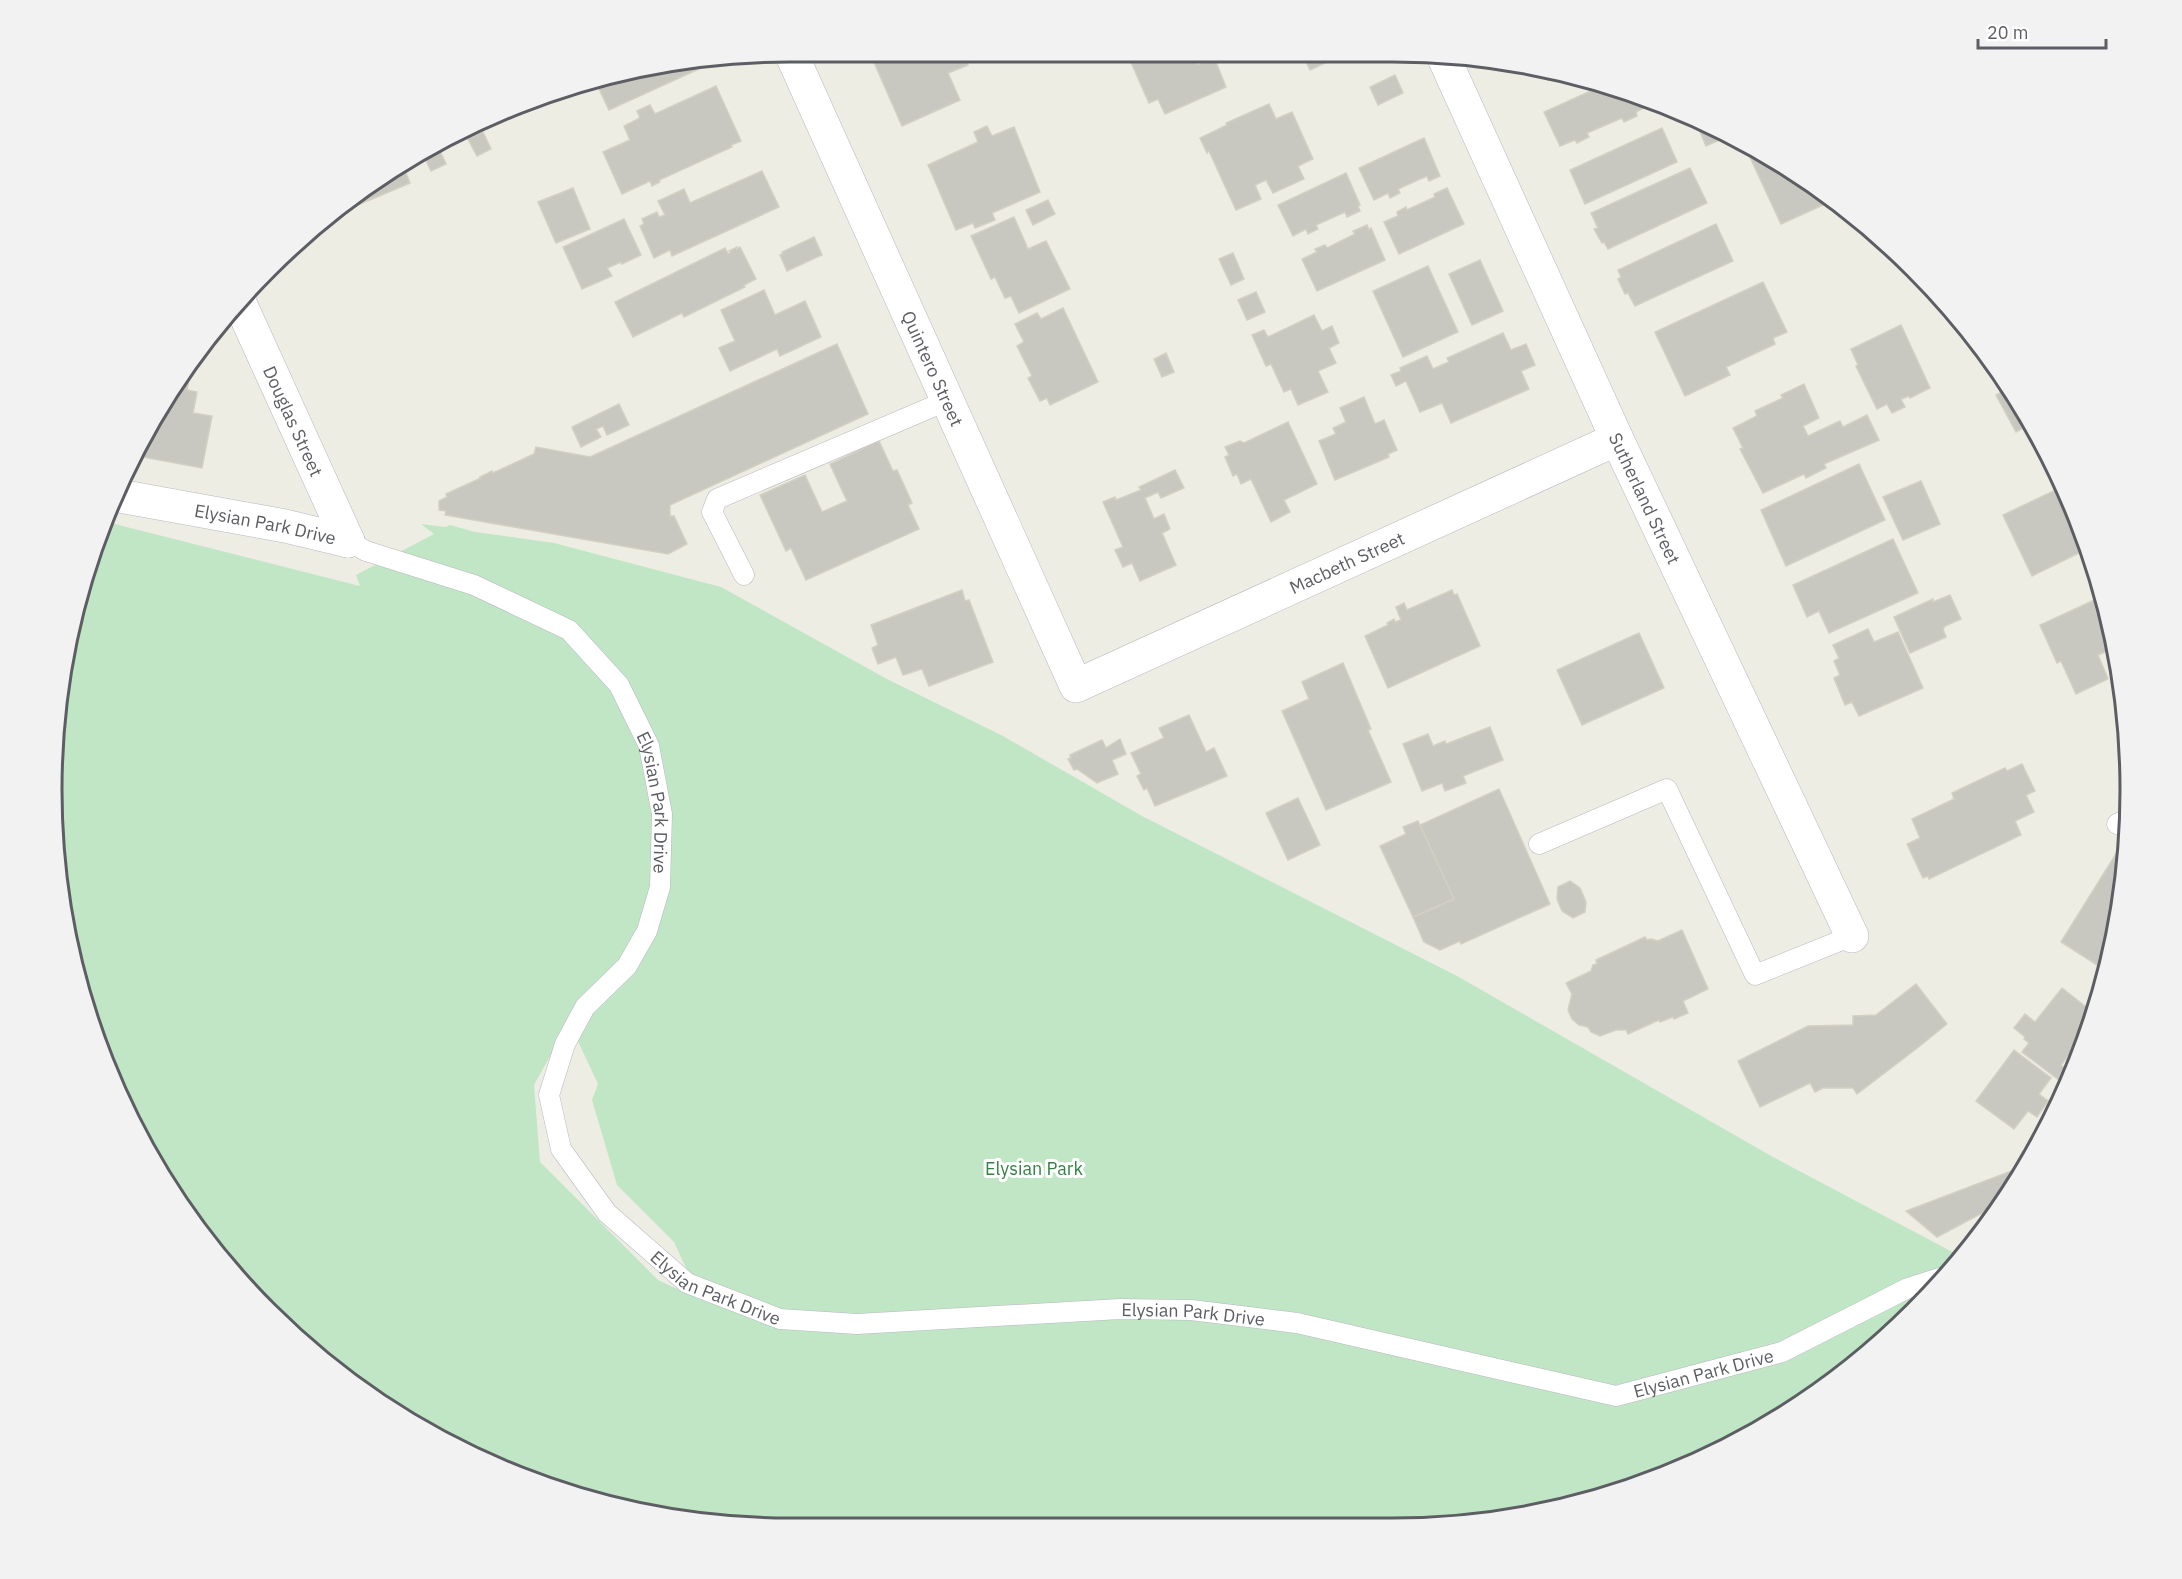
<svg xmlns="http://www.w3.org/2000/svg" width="2182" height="1579" font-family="'IBM Plex Sans',sans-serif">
	<rect width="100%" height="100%" fill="#eeede4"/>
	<path fill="#c0e6c6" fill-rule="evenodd" d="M103,521L360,586L356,575L434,534L421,524L445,527L450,525L475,532L554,543L721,587L887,679L1003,736L1142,816L1457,976L1773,1157L1962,1257L1948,1276L1842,1375L1675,1472L1489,1522L741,1526L598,1503L463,1452L340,1375L204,1239L107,1072L57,886V693L90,552ZM569,1022L598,1084L592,1100L617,1185L674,1242L701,1300L658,1280L540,1162L534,1085Z"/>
	<g fill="#c9c8c0" stroke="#d3d0c2" stroke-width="1.5">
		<path d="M869,51H962L968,65L948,73L960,100L902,126Z"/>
		<path d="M1126,51H1191L1198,65L1214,57L1226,87L1165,114L1158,99L1149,103Z"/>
		<path d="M1301,51H1351L1310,70Z"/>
		<path d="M703,62L701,68L609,110L594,78Z"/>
		<path d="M1543,71L1569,74L1557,80L1556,77L1548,80Z"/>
		<path d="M1395,75L1403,93L1378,105L1370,87Z"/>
		<path d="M1606,84L1648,98L1651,104L1636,112L1637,116L1624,122L1622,118L1587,133L1589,137L1577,143L1575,140L1560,146L1544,112Z"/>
		<path d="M716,86L741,141L731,145L732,147L659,180L660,182L652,186L650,181L622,194L603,152L630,140L624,126L640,118L637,111L650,105L655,114Z"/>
		<path d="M1269,104L1276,119L1292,112L1313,159L1298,166L1304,179L1273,193L1266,180L1255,185L1261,199L1236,210L1209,151L1207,153L1200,138L1227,125L1226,123Z"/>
		<path d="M1694,117L1729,136L1706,146Z"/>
		<path d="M987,126L992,136L1014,127L1040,192L992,213L995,220L975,228L973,223L956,230L928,165L978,142L974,132Z"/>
		<path d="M1662,128L1677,162L1585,204L1570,170Z"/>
		<path d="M483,132L491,149L477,156L468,139Z"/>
		<path d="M1424,138L1440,176L1429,181L1427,176L1398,189L1400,193L1390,198L1388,193L1374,200L1359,168Z"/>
		<path d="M439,149L446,164L431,171L424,156Z"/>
		<path d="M1755,150L1802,175L1834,200L1781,224L1748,153Z"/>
		<path d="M402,163L410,183L334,215L380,175Z"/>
		<path d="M1690,168L1707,203L1608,249L1604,242L1602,243L1594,229L1598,228L1591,213Z"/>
		<path d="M762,171L779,207L672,256L670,250L654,258L640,226L644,224L642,219L657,212L659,217L665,215L658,201L684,189L690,203Z"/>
		<path d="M1346,173L1360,205L1358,206L1360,211L1347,217L1345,212L1316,225L1318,229L1308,234L1306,229L1293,236L1278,205Z"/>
		<path d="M573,188L590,229L556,243L538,202Z"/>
		<path d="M1447,188L1464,224L1399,254L1384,222L1398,216L1397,212L1406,207L1407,210L1435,197L1434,194Z"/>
		<path d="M1048,200L1055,214L1033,225L1026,210Z"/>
		<path d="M1014,217L1028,249L1046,241L1070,289L1019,313L1011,296L1005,298L995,277L991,279L971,236Z"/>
		<path d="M624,219L641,255L622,264L621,262L607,268L612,276L582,289L563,247Z"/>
		<path d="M1716,224L1733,261L1635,306L1628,293L1625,294L1618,279L1621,277L1618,270Z"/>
		<path d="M1367,225L1369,230L1371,228L1385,260L1317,291L1302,259L1317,252L1315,249L1325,245L1327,248L1355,234L1353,231Z"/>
		<path d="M814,237L822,255L787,271L780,255L783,254L782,252Z"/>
		<path d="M1889,244L1912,269L1903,273Z"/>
		<path d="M737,247V249L740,247L756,279L744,285L745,287L684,317L682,313L633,337L615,302L725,248L728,254L731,252L729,251Z"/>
		<path d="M1233,253L1244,279L1231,285L1219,259Z"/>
		<path d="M1480,260L1503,311L1472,325L1449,274Z"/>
		<path d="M1428,266L1458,332L1403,357L1373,291Z"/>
		<path d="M1763,282L1787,332L1773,338L1775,344L1726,367L1730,375L1685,396L1655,332Z"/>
		<path d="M764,290L775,315L805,301L821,337L780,356L777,349L730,371L719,348L735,341L721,310Z"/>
		<path d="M1256,292L1265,312L1247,320L1238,300Z"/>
		<path d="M1063,308L1098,382L1050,405L1047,398L1040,401L1028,378L1032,376L1017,346L1024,342L1015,324L1037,313L1041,319Z"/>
		<path d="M1314,315L1322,331L1332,326L1339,343L1329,348L1336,363L1318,371L1328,392L1298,405L1291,389L1284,392L1271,364L1266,366L1252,335L1264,330L1268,337Z"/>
		<path d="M1901,325L1930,388L1910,398L1909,396L1901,399L1905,407L1892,413L1887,404L1877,409L1856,366L1858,365L1851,349Z"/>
		<path d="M1503,333L1511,350L1526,344L1535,365L1521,371L1529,389L1451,423L1442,403L1420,412L1406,381L1396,386L1391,375L1401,371L1400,368L1427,356L1433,369L1449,362L1447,358Z"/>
		<path d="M837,344L868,414L670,505V516H674L687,544L668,554L445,515L446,511L439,510V501L447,497L446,494L481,478L480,477L492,471L493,473L534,454L536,447L590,457Z"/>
		<path d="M1166,353L1174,372L1162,377L1154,359Z"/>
		<path d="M186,374L190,375L187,390L197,392L193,413L212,416L202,468L132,455Z"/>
		<path d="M1804,384L1819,418L1803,426L1808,436L1840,421L1843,427L1867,415L1879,440L1824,464L1826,468L1806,478L1804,474L1763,493L1740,449L1743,448L1733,428L1757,416L1755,411L1783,398L1781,395Z"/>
		<path d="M2009,388L2030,424L2016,432L1996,395Z"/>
		<path d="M1364,397L1375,424L1384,420L1397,450L1388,454L1389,457L1335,480L1319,441L1336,434L1333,428L1346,422L1340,408Z"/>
		<path d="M619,404L629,425L607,435L603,426L596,429L601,437L581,447L572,427Z"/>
		<path d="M1288,422L1317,484L1284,500L1290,512L1271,522L1251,479L1241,484L1237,474L1233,476L1225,457L1229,455L1225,447L1240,441L1244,443Z"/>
		<path d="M879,441L893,471L897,470L912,503L908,505L919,529L806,580L791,548L786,551L760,495L805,475L822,512L847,501L830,464Z"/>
		<path d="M1859,464L1885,520L1786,566L1761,510Z"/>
		<path d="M1175,470L1184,488L1161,498L1158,492L1145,498L1154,519L1164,514L1170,529L1162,533L1176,565L1140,581L1132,563L1123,567L1115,550L1123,547L1103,502L1115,497L1116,500L1141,490L1139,487Z"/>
		<path d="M1921,481L1940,524L1903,540L1883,497Z"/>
		<path d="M2064,486L2087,549L2032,576L2003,515Z"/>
		<path d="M1893,539L1918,593L1829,633L1819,611L1807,617L1793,585Z"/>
		<path d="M962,590L965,601L969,600L993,662L929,686L922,669L903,675L896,657L878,664L872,648L878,645L871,625Z"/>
		<path d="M1452,590L1454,595L1457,594L1480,646L1388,688L1365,636L1388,625L1387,623L1394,619L1395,622L1401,620L1396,607L1404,603L1407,610Z"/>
		<path d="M2103,591L2114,648L2098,655L2108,679L2076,694L2061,661L2057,663L2040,625L2101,597L2100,593Z"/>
		<path d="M1950,595L1961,619L1945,626L1943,629L1946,637L1910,653L1894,617L1933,599V602Z"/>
		<path d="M1868,629L1874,642L1898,632L1923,688L1859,716L1852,702L1845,705L1834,678L1840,675L1834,661L1839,658L1833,645Z"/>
		<path d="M1639,633L1664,688L1582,725L1557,670Z"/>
		<path d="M1343,663L1371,729L1368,730L1391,782L1326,810L1282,711L1309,699L1302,682Z"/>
		<path d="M1189,715L1206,752L1214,748L1227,776L1155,806L1147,788L1144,790L1137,776L1141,774L1131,753L1164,738L1159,728Z"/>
		<path d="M1490,727L1503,760L1463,776L1466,783L1445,791L1442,783L1422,791L1403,744L1428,734L1433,746L1445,741L1446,744Z"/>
		<path d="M1120,739L1126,754L1112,760L1118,774L1097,783L1077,769L1074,770L1068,759L1071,758L1070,755L1102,740L1106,748Z"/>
		<path d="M2022,764L2035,791L2026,795L2034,812L2015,821L2021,835L1929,879L1928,876L1923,878L1907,844L1920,838L1912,819L1954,799L1952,793L2005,768L2007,771Z"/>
		<path d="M1499,789L1550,904L1461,944L1460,941L1440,950L1424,942L1413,917L1454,899L1420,825Z"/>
		<path d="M1298,798L1320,845L1288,860L1266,813Z"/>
		<path d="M1418,821L1454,899L1413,917L1380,846L1406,834L1403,827Z"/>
		<path d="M2119,849L2126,854L2125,886L2105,970L2061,942Z"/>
		<path d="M1570,881L1580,888L1586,902L1585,912L1573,918L1562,911L1557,899L1558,887Z"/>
		<path d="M1682,930L1708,989L1683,1001L1688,1013L1674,1019L1673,1017L1660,1022L1659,1020L1628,1034L1626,1030H1616L1600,1036L1591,1032L1588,1027L1579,1025L1572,1019L1568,1010L1572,994L1566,983L1591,971L1593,965L1597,964L1596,960L1645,937L1647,940L1651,939L1658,941Z"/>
		<path d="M1916,984L1947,1024L1916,1049L1857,1094L1853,1088H1823L1815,1092L1810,1083L1760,1107L1738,1061L1808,1026L1853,1025V1016L1876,1015Z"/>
		<path d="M2062,988L2095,1014L2093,1021L2083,1034L2087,1037L2079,1055L2073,1050L2061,1065L2067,1069L2059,1080L2022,1052L2029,1043L2024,1039L2025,1037L2014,1028L2025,1014L2035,1022Z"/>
		<path d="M2014,1050L2051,1078L2039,1094L2048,1101L2037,1117L2028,1111L2014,1129L1976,1101Z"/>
		<path d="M2027,1165L2015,1182L1988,1210L1937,1237L1906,1211Z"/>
	</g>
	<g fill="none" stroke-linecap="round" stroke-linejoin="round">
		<g stroke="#b6b8be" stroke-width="21">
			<g id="service">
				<path id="s1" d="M348,541L366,551L474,585L569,630L619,685L649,746L662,814L660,887L647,931L627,966L585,1007L565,1044L549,1095L561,1149L607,1213L687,1283L780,1319L857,1324L1120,1309L1191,1310L1297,1323L1616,1396L1782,1352L1908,1288L1943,1277L1945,1279"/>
				<path d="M744,575L712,512L717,499L946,401"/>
				<path d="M2117,824L2127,819"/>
				<path d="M1539,844L1667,789L1755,975L1852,936"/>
			</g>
		</g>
		<g stroke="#b6b8be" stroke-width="34">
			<g id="minor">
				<path id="s2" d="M790,51L1076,686L1617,439"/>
				<path id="s3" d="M1444,58L1617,439L1852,936"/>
				<path id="s4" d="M238,299L348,541"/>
				<path id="s5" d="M114,495L285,526L348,541"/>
			</g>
		</g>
		<use href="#service" stroke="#fff" stroke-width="20"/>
		<use href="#minor" stroke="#fff" stroke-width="33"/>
	</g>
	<g text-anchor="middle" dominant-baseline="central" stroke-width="6" stroke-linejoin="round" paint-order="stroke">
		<g font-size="18" fill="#5c5e64" stroke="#fff">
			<text stroke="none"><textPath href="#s2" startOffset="348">Quintero Street</textPath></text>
			<text stroke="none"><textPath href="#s4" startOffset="134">Douglas Street</textPath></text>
			<text stroke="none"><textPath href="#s3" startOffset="484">Sutherland Street</textPath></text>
			<text stroke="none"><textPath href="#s5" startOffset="154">Elysian Park Drive</textPath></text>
			<text stroke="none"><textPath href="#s2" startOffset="994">Macbeth Street</textPath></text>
			<text stroke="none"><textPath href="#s1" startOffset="438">Elysian Park Drive</textPath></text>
			<text stroke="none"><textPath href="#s1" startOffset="1032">Elysian Park Drive</textPath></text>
			<text stroke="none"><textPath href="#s1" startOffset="1518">Elysian Park Drive</textPath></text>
			<text stroke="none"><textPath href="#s1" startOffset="2040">Elysian Park Drive</textPath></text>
		</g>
		<g font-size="18" fill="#348244" stroke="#fff">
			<text x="1034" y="1168">Elysian Park</text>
		</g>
	</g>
	<path d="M0 0H2182V1579H0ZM790 62H1392A728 728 0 0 1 2120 790V790A728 728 0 0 1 1392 1518H790A728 728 0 0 1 62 790V790A728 728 0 0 1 790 62Z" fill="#f2f2f3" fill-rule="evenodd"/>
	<path fill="none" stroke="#5c5e64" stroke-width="3" d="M790 62H1392A728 728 0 0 1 2120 790V790A728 728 0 0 1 1392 1518H790A728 728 0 0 1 62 790V790A728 728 0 0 1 790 62Z"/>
	<path d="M1978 39v9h128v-9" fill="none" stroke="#5c5e64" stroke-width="3"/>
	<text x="1987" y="39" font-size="18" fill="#5c5e64" stroke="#ffffff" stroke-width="4.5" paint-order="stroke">20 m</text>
</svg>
